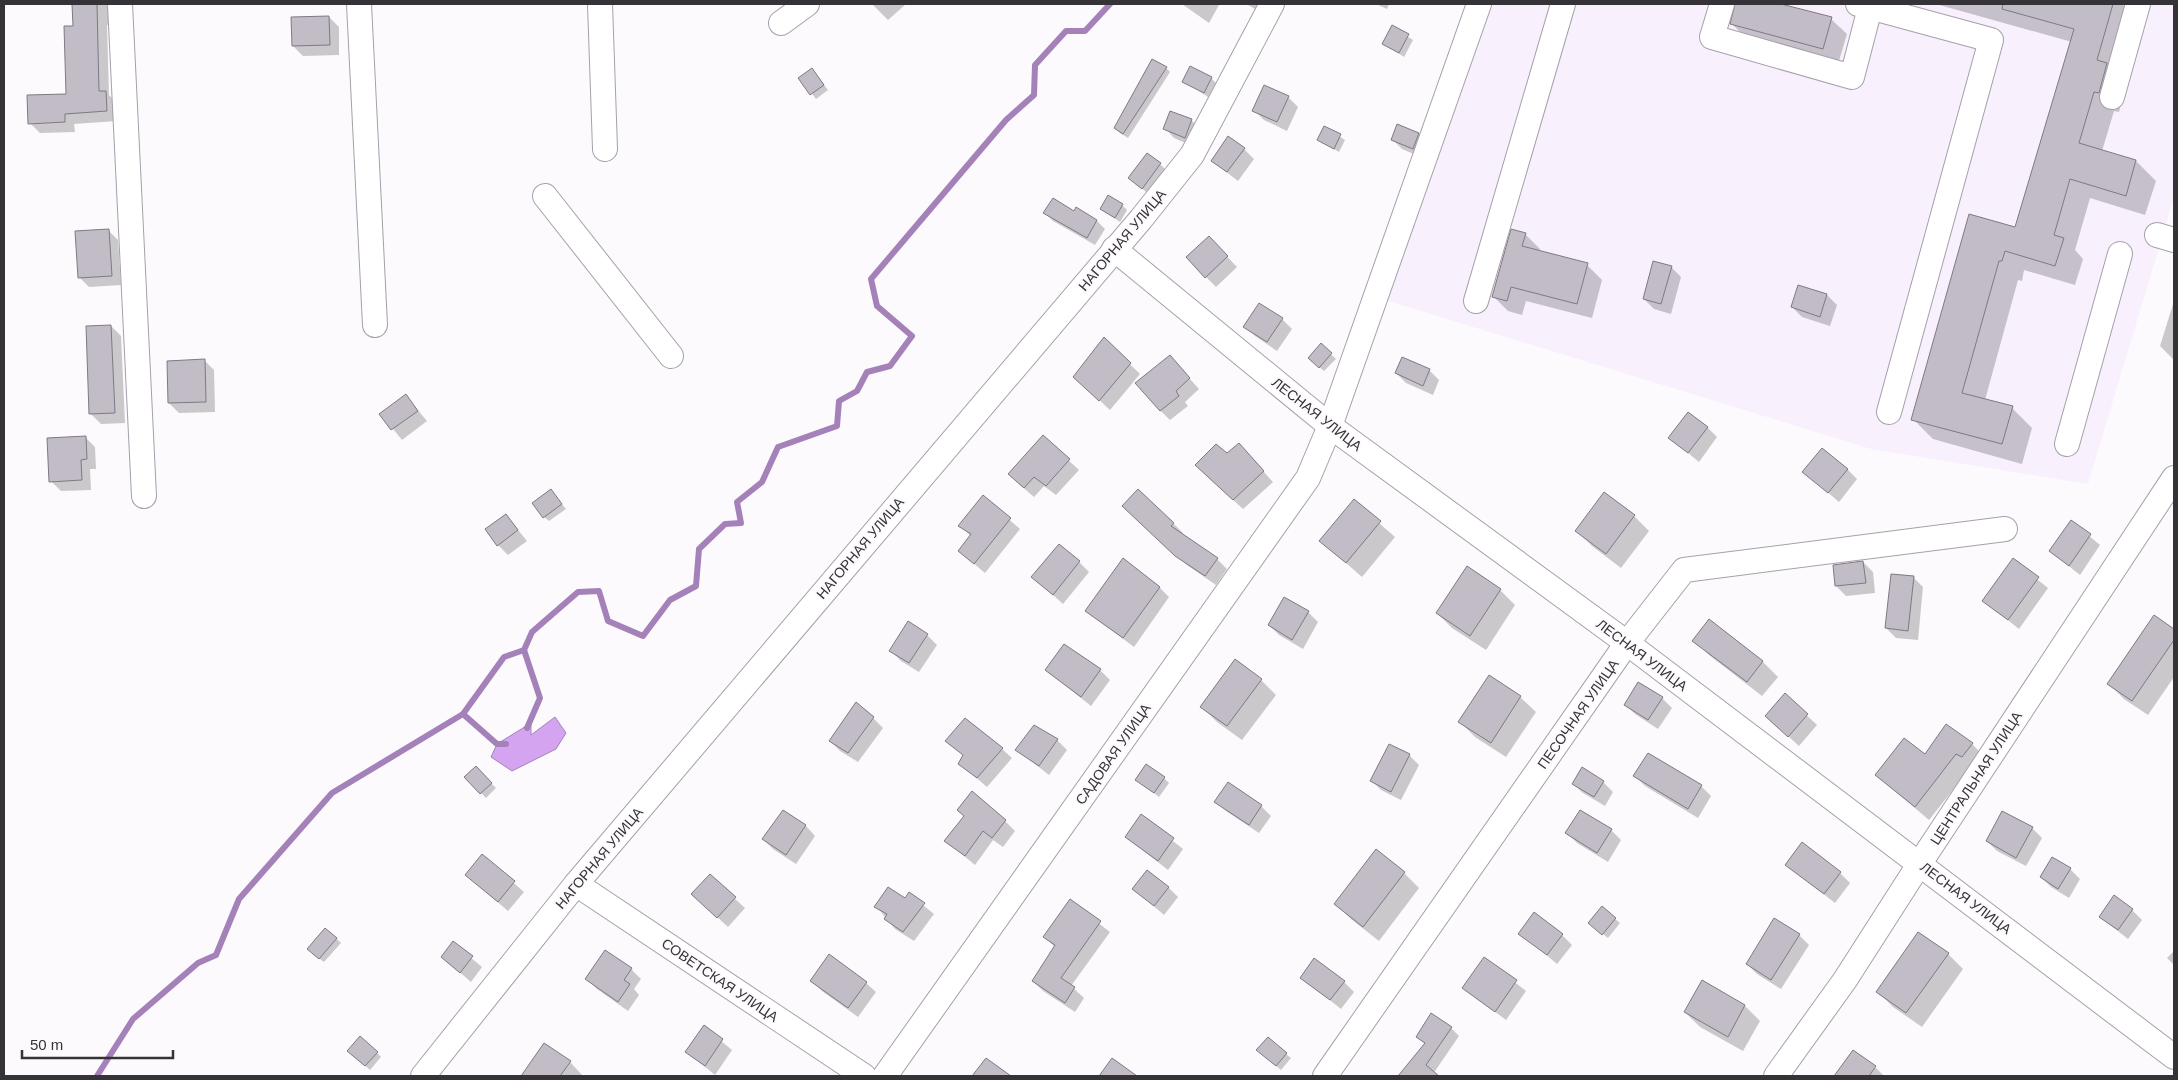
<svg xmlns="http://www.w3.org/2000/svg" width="2178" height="1080" font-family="Helvetica,sans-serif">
	<rect width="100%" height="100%" fill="#fdfafe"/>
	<path fill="#f8f0fd" d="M1491,4H2174V198L2088,484L1871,449L1382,299Z"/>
	<path fill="#d4a4f1" stroke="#a482b9" d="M555,717L566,733L556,749L512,771L491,757L497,744L531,723V735Z"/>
	<g fill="#0003">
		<path d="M73,4H113L116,24L107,25L109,95L116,102L117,121L74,124L75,132L40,133L30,123L67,95L74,27Z"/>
		<path d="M872,4H906L888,20Z"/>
		<path d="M1182,4H1218L1219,5L1209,23Z"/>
		<path d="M1246,4H1261L1257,10Z"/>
		<path d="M1376,4H1389L1387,9Z"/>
		<path d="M1737,4H1776L1831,19L1847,34L1838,64L1747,39L1732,24Z"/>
		<path d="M1936,4H2122L2135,16L2126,84L2119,112L2114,111L2102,151L2136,161L2156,181L2145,215L2090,198L2075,250L2083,259L2075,285L2024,270L2022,281L2018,280L1985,400L2012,408L2032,428L2022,464L1933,439L1913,419L2016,229L2072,42Z"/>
		<path d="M329,17L339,27V55L303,56L293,46Z"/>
		<path d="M1392,27L1413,40L1404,57L1383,43Z"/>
		<path d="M1166,68L1170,72L1128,138L1120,133L1115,128Z"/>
		<path d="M812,69L828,90L816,99L800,78Z"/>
		<path d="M1211,78L1216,83L1208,97L1184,81Z"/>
		<path d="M1288,97L1298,107L1287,131L1264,120L1254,110Z"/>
		<path d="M1171,112L1192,121L1202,130L1195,147L1174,138L1165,128Z"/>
		<path d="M1325,127L1345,140L1339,152L1318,140Z"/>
		<path d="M1418,134L1428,144L1423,158L1402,149L1392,139Z"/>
		<path d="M1244,149L1254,159L1238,181L1212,161Z"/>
		<path d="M1160,164L1170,174L1153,198L1130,178Z"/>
		<path d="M1122,205L1127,210L1120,222L1101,209Z"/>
		<path d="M1045,213H1074L1097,221L1105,229L1095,245L1053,221Z"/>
		<path d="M108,230L118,240L121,285L89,287L79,277Z"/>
		<path d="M1525,234L1540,249L1539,252L1587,265L1602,280L1592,318L1526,301L1522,315L1508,311L1493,296Z"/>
		<path d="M1219,248L1237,267L1216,287L1206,277Z"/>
		<path d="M1671,267L1681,277L1671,314L1654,309L1644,299Z"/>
		<path d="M1799,286L1827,295L1837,305L1830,326L1802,317L1792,307Z"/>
		<path d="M2174,301V360L2160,346Z"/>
		<path d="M1282,319L1292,329L1277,351L1255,336L1245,326Z"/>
		<path d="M111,326L121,336L125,423L101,424L91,414Z"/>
		<path d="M1104,339L1140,374L1110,410L1084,386Z"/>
		<path d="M1321,345L1336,359L1324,371L1309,358Z"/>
		<path d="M1170,357L1199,389L1185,402L1188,406L1170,420L1160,410Z"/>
		<path d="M204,360L214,370L215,412L179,413L169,403Z"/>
		<path d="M1429,370L1439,380L1433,395L1406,383L1396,373Z"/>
		<path d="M406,396L427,421L402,440L381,414Z"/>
		<path d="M1707,427L1717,437L1699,462L1670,438Z"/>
		<path d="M85,437L95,447L96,469H90L91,490L61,491L51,481Z"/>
		<path d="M1043,437L1079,470L1056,495L1044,486L1034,497L1019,484Z"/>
		<path d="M1239,444L1273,482L1243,509L1206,475Z"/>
		<path d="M1847,469L1857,479L1839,502L1804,472Z"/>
		<path d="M551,491L566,509L549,521L544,517Z"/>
		<path d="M983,497L1020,529L985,573L959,551L971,536L960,525Z"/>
		<path d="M1354,501L1395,537L1362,577L1321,541Z"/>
		<path d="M506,515L527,541L508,555L498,545Z"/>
		<path d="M1133,516L1173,523L1183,533L1182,535L1217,559L1227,569L1216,585L1187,565Z"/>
		<path d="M1634,516L1649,531L1621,568L1592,546L1577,531Z"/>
		<path d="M2071,521L2100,545L2080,575L2050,551Z"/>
		<path d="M2013,560L2048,588L2019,629L1984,601Z"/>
		<path d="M1079,562L1089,572L1063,604L1033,577Z"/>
		<path d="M1863,562L1873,572L1875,593L1846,596L1836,586Z"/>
		<path d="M1467,568L1500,590L1515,605L1486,650L1452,628L1437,613Z"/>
		<path d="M1913,577L1923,587L1918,640L1896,638L1886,628Z"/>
		<path d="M1160,588L1169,597L1134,647L1086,611Z"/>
		<path d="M1285,599L1308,612L1318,622L1303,649L1279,635L1269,625Z"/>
		<path d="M2155,617L2174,631V677L2148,715L2124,699L2109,684Z"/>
		<path d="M1709,621L1763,662L1778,677L1762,696L1709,655L1694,640Z"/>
		<path d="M927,635L937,645L919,672L901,661L891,651Z"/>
		<path d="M1065,646L1100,670L1110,680L1091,706L1046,670Z"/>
		<path d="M1261,680L1276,695L1242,740L1217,722L1202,707Z"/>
		<path d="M1785,695L1817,725L1799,746L1776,725Z"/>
		<path d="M1520,697L1536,712L1506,757L1475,737L1460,722Z"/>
		<path d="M1662,698L1672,708L1658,729L1635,714L1625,704Z"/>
		<path d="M873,718L883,728L858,762L840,751L830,741Z"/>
		<path d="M1057,740L1067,750L1049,775L1017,750Z"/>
		<path d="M946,741L1002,749L1012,758L987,787L959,763L964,756Z"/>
		<path d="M1972,744L1986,758L1971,767L1929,820L1876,775L1925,755Z"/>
		<path d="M1409,755L1419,765L1401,800L1381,790L1371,780Z"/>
		<path d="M476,768L496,788L486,798L466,777Z"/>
		<path d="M1635,776L1701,786L1711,796L1698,818L1645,786Z"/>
		<path d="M1164,778L1169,783L1159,797L1137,780Z"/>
		<path d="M1603,782L1613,792L1605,806L1583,793L1573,784Z"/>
		<path d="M1216,801L1261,806L1271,816L1259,833L1226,811Z"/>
		<path d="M1580,811L1611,830L1621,840L1608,862L1577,843L1567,833Z"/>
		<path d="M783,812L806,826L815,836L796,864L773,849L763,839Z"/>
		<path d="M1141,816L1183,849L1168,870L1126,837Z"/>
		<path d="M965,817L1005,821L1015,831L1003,847L993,840L975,865L946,841Z"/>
		<path d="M2032,828L2042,838L2026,866L1997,851L1987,841Z"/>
		<path d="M482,855L524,892L508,911L466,875Z"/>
		<path d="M1786,865L1840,873L1850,883L1835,903Z"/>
		<path d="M2070,869L2080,879L2069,898L2051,887L2041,877Z"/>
		<path d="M1404,873L1419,888L1379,941L1351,919L1336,904Z"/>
		<path d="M710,876L745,908L728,927L703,904Z"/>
		<path d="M1168,887L1178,897L1164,915L1134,889Z"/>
		<path d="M909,894L934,914L914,941L895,929L876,906L905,900Z"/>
		<path d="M1070,901L1110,932L1071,986L1084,998L1075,1012L1043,991L1033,981L1055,947L1044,937Z"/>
		<path d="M1602,908L1620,923L1608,938L1594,927Z"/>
		<path d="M2132,910L2142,920L2128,939L2100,917Z"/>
		<path d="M1520,933L1562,935L1572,945L1557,964Z"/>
		<path d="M1799,935L1809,945L1781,989L1757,974L1747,964Z"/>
		<path d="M336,938L341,943L324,962L313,954Z"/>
		<path d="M453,943L482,967L471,982L442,957Z"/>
		<path d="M2174,951V965L2167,958Z"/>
		<path d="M1948,954L1963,969L1922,1027L1893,1007L1878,992Z"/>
		<path d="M1484,958L1526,991L1506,1020L1463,988Z"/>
		<path d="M631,969L641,979L634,989L639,995L628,1011L597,989L587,979Z"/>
		<path d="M1302,978L1344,982L1354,992L1341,1009Z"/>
		<path d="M812,981L866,983L876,992L858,1017L822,991Z"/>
		<path d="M1702,982L1745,1006L1760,1021L1743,1051L1700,1027L1685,1012Z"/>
		<path d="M704,1027L732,1050L715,1075L687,1052Z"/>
		<path d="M1451,1028L1459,1036L1433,1074L1436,1076H1406L1402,1073L1425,1044L1417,1036Z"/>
		<path d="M544,1044L570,1062L583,1076H522Z"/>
		<path d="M1853,1051L1875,1067L1884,1076H1835Z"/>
		<path d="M377,1053L381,1057L370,1070L353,1055Z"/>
		<path d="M1286,1054L1291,1058L1281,1070L1263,1055Z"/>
	</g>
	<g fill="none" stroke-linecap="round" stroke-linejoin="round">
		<g stroke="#a482b9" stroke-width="6">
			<path d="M524,650L540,698L527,728"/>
			<path d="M463,714L497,744H506"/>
			<path d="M97,1076L133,1019L198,963L216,955L239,899L332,793L463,714L504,657L524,650L532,632L578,592L599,591L608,621L643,636L670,600L696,586L699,549L725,524L741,523L737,502L762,482L778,447L837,426L839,401L857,391L867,372L890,366L912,336L877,306L871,279L1006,120L1034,95L1035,65L1066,31H1085L1110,4"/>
		</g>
	</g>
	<g fill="#c2bcc6" stroke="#7e7982">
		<path d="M72,4H97L99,91H106L107,111L65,114V122L28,124L27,95L66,94L64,26H73Z"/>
		<path d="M1735,4H1781L1832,17L1823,49L1730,24Z"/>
		<path d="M2003,4H2113L2097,60L2107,63L2099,93L2094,92L2079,143L2136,160L2126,196L2070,179L2054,235L2064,238L2055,266L2005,251L2002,261H1999L1962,393L2013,406L2002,444L1911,420L1969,214L2015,227L2074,29L2002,9Z"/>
		<path d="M329,16L330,45L292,46L291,17Z"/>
		<path d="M1392,25L1409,34L1399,53L1382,44Z"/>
		<path d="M1152,59L1167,67L1123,134L1114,128Z"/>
		<path d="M1190,66L1212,77L1204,93L1182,82Z"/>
		<path d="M812,68L824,85L810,95L798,78Z"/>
		<path d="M1264,85L1289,96L1277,122L1252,111Z"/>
		<path d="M1170,111L1192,119L1185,138L1163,129Z"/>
		<path d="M1397,124L1419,133L1413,149L1391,140Z"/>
		<path d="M1324,126L1341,134L1334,149L1317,140Z"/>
		<path d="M1228,136L1245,148L1227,172L1211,161Z"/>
		<path d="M1147,153L1161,163L1142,189L1128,178Z"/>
		<path d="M1108,195L1123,204L1115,218L1100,209Z"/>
		<path d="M1053,198L1074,211L1076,207L1097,220L1087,238L1043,213Z"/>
		<path d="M109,229L112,276L78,278L75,231Z"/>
		<path d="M1511,229L1526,233L1522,246L1588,263L1577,304L1511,287L1507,301L1492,297Z"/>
		<path d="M1209,236L1228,256L1205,278L1186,257Z"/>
		<path d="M1653,261L1672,266L1661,304L1643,299Z"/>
		<path d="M1798,285L1827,294L1820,317L1791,307Z"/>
		<path d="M1259,303L1283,318L1267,342L1243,327Z"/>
		<path d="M111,325L115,413L89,414L86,326Z"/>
		<path d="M1104,337L1131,363L1099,401L1073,377Z"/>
		<path d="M1321,343L1332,353L1319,368L1308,358Z"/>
		<path d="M1170,355L1190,378L1176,391L1179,396L1160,411L1135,383Z"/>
		<path d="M1402,357L1430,369L1423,386L1395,373Z"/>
		<path d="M205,359L206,402L168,403L167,361Z"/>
		<path d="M406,394L418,411L391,430L379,414Z"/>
		<path d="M1688,412L1708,427L1688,453L1668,438Z"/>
		<path d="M1043,435L1070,459L1046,486L1034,477L1024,488L1008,474Z"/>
		<path d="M86,436L87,459L81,460L82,480L49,482L47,438Z"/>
		<path d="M1239,443L1264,471L1233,500L1195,465L1216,444L1227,453Z"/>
		<path d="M1822,448L1848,469L1828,493L1802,472Z"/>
		<path d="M551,489L562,504L543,518L532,503Z"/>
		<path d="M1138,489L1174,523L1171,526L1218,558L1205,576L1175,556L1122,506Z"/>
		<path d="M1604,492L1635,515L1606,554L1575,531Z"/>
		<path d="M983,495L1011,518L974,564L958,551L971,534L958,526Z"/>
		<path d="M1354,499L1381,521L1346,563L1319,541Z"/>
		<path d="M506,514L518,530L497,546L485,529Z"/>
		<path d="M2071,520L2091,534L2069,566L2049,551Z"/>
		<path d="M1059,544L1080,561L1053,595L1031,577Z"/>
		<path d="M1123,558L1160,587L1123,638L1085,611Z"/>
		<path d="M2013,558L2039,577L2008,620L1982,601Z"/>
		<path d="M1863,561L1866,583L1835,586L1833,565Z"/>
		<path d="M1467,566L1501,589L1470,636L1436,613Z"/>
		<path d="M1891,574L1914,576L1908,631L1885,628Z"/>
		<path d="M1284,597L1309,611L1292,640L1268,625Z"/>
		<path d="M2154,615L2174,629V640L2132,701L2107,684Z"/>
		<path d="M1709,619L1763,661L1747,682L1692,641Z"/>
		<path d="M908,621L928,634L909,663L889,651Z"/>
		<path d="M1064,644L1101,669L1081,697L1045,670Z"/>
		<path d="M1235,659L1262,679L1227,726L1200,707Z"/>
		<path d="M1489,675L1521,696L1491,743L1458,722Z"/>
		<path d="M1638,682L1663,697L1648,720L1624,705Z"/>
		<path d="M1785,693L1808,714L1788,737L1765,716Z"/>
		<path d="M856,702L874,717L848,753L829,741Z"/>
		<path d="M965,718L1003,748L977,778L958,764L963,755L945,741Z"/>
		<path d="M1946,724L1973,743L1962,757L1956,754L1915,807L1875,775L1904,738L1925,754Z"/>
		<path d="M1034,725L1058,739L1039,766L1015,750Z"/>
		<path d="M1389,744L1410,754L1391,792L1370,781Z"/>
		<path d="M1648,753L1702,785L1688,809L1633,776Z"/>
		<path d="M1146,764L1165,777L1154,793L1135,780Z"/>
		<path d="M476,766L492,783L480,794L464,777Z"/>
		<path d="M1582,767L1604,781L1594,797L1572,784Z"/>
		<path d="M1228,782L1262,805L1249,825L1214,802Z"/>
		<path d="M972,791L1006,820L992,838L983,831L965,856L944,841L964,816L957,810Z"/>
		<path d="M783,810L806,825L786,855L762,839Z"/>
		<path d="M1580,810L1612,829L1597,853L1565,833Z"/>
		<path d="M2002,811L2033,827L2016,858L1986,841Z"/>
		<path d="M1141,814L1174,838L1158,861L1125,837Z"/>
		<path d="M1802,842L1841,872L1824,894L1785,865Z"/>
		<path d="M1376,849L1405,872L1363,927L1334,904Z"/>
		<path d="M482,854L515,881L498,902L465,875Z"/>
		<path d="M2052,857L2071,868L2058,889L2040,877Z"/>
		<path d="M1147,870L1169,887L1154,906L1132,889Z"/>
		<path d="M710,874L736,897L717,918L691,894Z"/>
		<path d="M888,887L905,898L909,892L925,903L903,932L884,919L887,914L874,907Z"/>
		<path d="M2114,895L2133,909L2118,930L2099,917Z"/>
		<path d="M1070,899L1101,921L1061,978L1075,987L1065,1003L1032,981L1055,945L1043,937Z"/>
		<path d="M1602,906L1616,918L1602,935L1588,923Z"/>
		<path d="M1534,912L1563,934L1547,955L1518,934Z"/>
		<path d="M1774,918L1800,934L1771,980L1746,964Z"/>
		<path d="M325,928L337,938L319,959L307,949Z"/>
		<path d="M1918,932L1949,953L1906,1013L1876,992Z"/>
		<path d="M453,941L473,956L460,973L441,957Z"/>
		<path d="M605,950L632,968L624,980L630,984L618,1002L585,979Z"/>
		<path d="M829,954L867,982L848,1008L810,981Z"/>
		<path d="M1484,957L1517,980L1495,1012L1462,988Z"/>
		<path d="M1314,958L1345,981L1330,1000L1300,978Z"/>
		<path d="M1702,980L1745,1005L1728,1037L1684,1012Z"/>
		<path d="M1431,1013L1452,1027L1426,1065L1439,1076H1398L1425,1043L1416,1037Z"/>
		<path d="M704,1025L723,1039L705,1066L685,1052Z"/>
		<path d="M360,1036L378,1052L365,1066L347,1051Z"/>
		<path d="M1268,1037L1287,1053L1276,1066L1256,1050Z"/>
		<path d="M544,1043L571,1061L560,1076H521Z"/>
		<path d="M1853,1050L1876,1066L1869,1076H1834Z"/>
		<path d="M986,1058L1011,1076H972Z"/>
		<path d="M1112,1058L1137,1076H1099Z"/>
	</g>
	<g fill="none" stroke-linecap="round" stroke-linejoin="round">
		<g stroke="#a6a0aa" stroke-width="26">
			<g id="minor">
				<path d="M120,4L144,496"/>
				<path d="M359,4L375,325"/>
				<path d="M600,4L605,149"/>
				<path d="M1722,4L1712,37L1852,77L1871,4"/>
				<path d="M1858,4L1991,40L1889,412"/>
				<path d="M781,23L807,4"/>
				<path d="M2112,97L2138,4"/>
				<path d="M545,196L671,356"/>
				<path d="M2157,235L2174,240"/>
				<path d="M1114,249L1330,426L1627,643L2174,1057"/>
				<path d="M1476,301L1563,4"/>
				<path d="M2067,444L2120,254"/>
				<path d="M576,884L864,1076"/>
				<path d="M423,1076L576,884L1141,219L1192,155L1272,4"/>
				<path d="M885,1076L1308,478L1330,426L1479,4"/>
				<path d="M1325,1076L1627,643L1684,570L2005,529"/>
				<path d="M1776,1076L1845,980L1920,863L2174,478"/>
			</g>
		</g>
		<use href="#minor" stroke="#fff" stroke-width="24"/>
	</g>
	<g text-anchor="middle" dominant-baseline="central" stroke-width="4.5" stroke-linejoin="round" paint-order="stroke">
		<g font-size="14" fill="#353337" stroke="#fdfafe">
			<text transform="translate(1122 240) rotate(-50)">НАГОРНАЯ УЛИЦА</text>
			<text transform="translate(1317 414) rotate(38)">ЛЕСНАЯ УЛИЦА</text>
			<text transform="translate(860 548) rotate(-50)">НАГОРНАЯ УЛИЦА</text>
			<text transform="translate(1642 655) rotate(37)">ЛЕСНАЯ УЛИЦА</text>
			<text transform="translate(1578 714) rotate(-55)">ПЕСОЧНАЯ УЛИЦА</text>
			<text transform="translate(1113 754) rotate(-55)">САДОВАЯ УЛИЦА</text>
			<text transform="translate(1976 778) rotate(-57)">ЦЕНТРАЛЬНАЯ УЛИЦА</text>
			<text transform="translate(599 858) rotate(-50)">НАГОРНАЯ УЛИЦА</text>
			<text transform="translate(1966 898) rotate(37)">ЛЕСНАЯ УЛИЦА</text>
			<text transform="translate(720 980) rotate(34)">СОВЕТСКАЯ УЛИЦА</text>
		</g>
	</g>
	<rect width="2178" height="1080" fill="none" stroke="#353337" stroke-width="10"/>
	<path d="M22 1050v8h151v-8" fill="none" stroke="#353337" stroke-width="2.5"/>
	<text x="30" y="1050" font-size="15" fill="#353337" stroke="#fdfafe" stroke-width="4" paint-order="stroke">50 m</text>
</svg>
